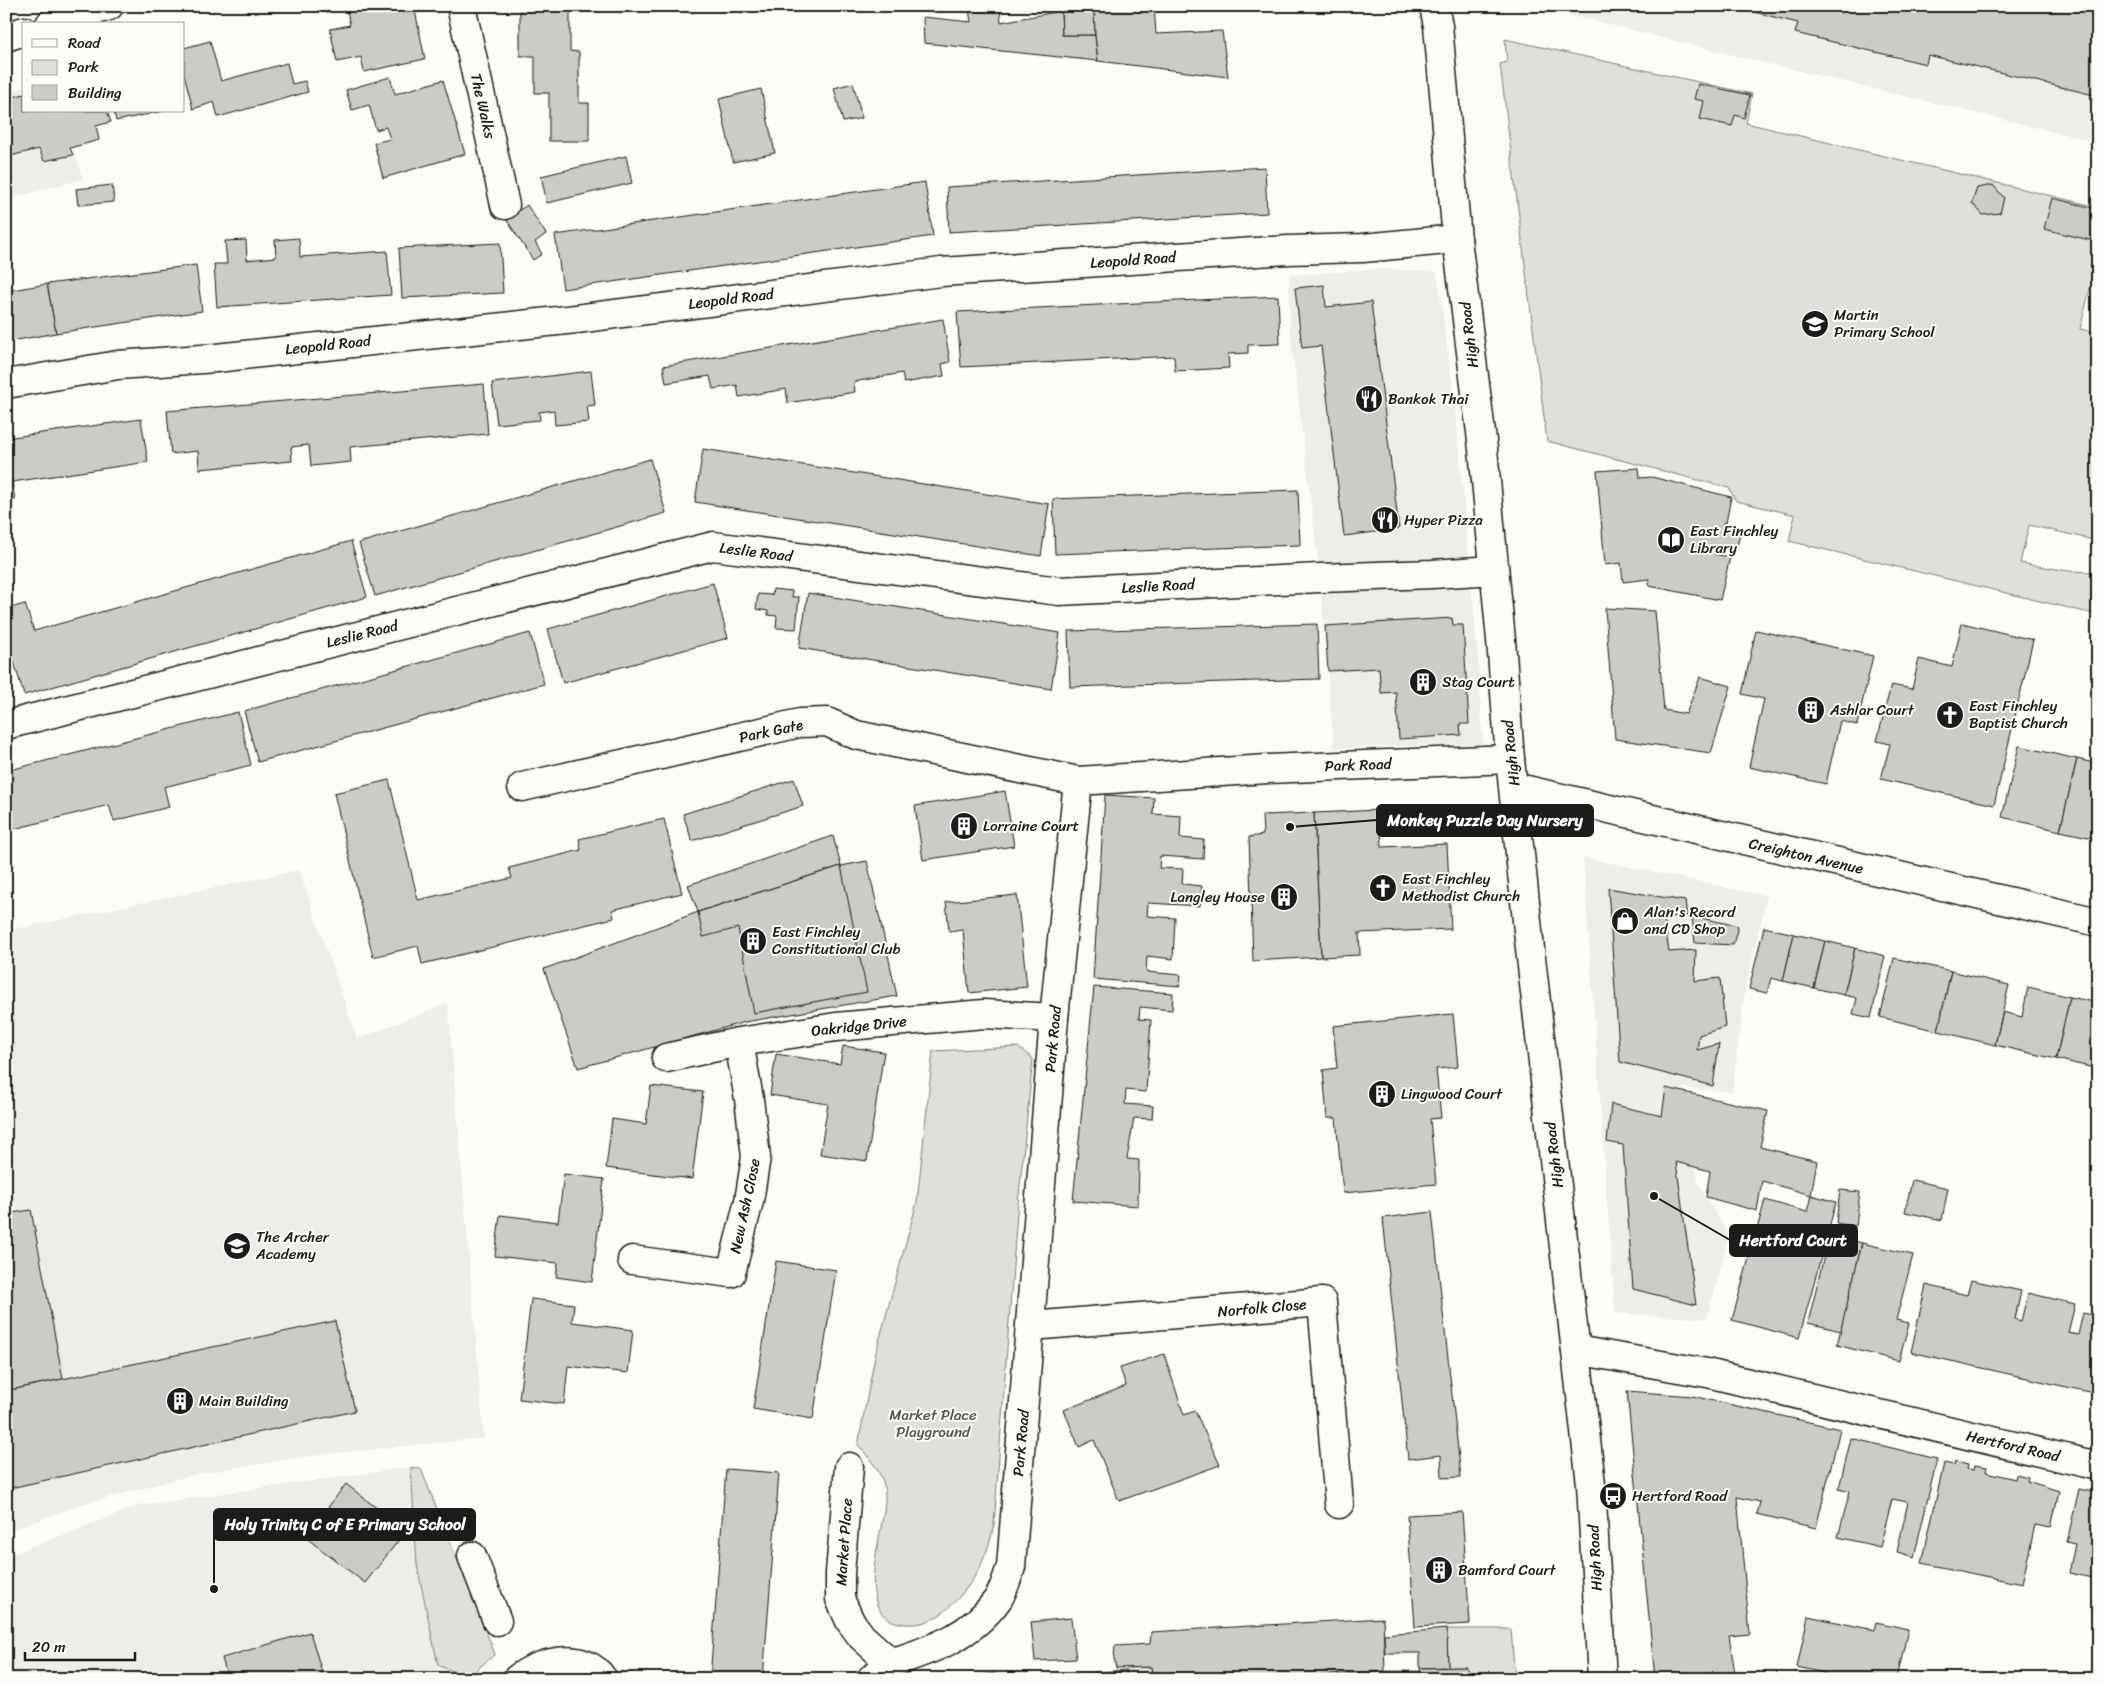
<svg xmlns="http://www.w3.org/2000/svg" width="2104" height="1685" font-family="Sriracha,sans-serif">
	<rect width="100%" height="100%" fill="#fdfcf7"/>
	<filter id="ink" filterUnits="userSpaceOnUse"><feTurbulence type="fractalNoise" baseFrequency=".02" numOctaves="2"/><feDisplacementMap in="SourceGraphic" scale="10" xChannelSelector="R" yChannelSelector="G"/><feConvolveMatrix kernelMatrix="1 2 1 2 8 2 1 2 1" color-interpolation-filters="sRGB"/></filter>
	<g filter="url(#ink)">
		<g fill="#eeede9">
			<path d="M1533,6H2098V142L1773,65Z"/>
			<path d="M24,88V111H61L83,179L6,200V93Z"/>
			<path d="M1380,269L1437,272L1455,406L1478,658L1483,744L1334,748L1320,578L1290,331L1289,275Z"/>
			<path d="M1583,857L1767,896L1745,990L1732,1092L1682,1088L1699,1185L1729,1236L1707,1319L1615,1313Z"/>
			<path d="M299,870L357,1039L448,1003L484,1438L326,1454L196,1474L83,1504L6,1532V931Z"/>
			<path d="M411,1467L417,1565L438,1665L468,1677L467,1679H6V1557L140,1505Z"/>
		</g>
		<g fill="#e0dfdb" stroke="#7e7e7c">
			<path d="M1505,39L1752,94L1746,123L2098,207V256L2080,329L2098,333V541L2029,525L2020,563L2069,571L2098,572V615L1789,541L1795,515L1736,501L1729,488L1547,441L1500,64L1507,62Z"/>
			<path d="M1018,1047L1033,1059L1017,1213L994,1525C988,1552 979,1575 960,1596C945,1613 929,1626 905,1624C847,1619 887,1529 885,1494C885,1475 870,1459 858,1445L875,1356L917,1202L933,1051Z"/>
			<path d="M411,1467L421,1469L495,1654L468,1677L438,1665L417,1565Z"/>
			<path d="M1447,1629H1511L1515,1679H1468L1467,1667H1448Z"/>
			<path d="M1151,1667L1153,1679H1126L1127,1668Z"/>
			<path d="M1385,1671H1420L1421,1679H1277Z"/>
		</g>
		<g fill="#cccbc8" stroke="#1c1c1c">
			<path d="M346,6H414L425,59L364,72L361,57L337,62L330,29L350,25Z"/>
			<path d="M509,6H563V12H570V51L579,52V103H589V141H549V93H535V56H520V9H509Z"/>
			<path d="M592,6H617L592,9Z"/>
			<path d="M740,6H772L741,12Z"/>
			<path d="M984,6H1000L1001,22L1061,11L1062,35H1095L1098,61L924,43L923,17L971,22L969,10L985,12Z"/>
			<path d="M1061,6H1094L1095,35H1062Z"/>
			<path d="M1094,6H1154L1156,34L1222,31L1228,77L1098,61L1095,35Z"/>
			<path d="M1730,6H2091L2098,8V96L1928,55L1926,64L1795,33L1798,23Z"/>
			<path d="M210,41L221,81L287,63L292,84L305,81L308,92L218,117L214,102L193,109L184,74V48Z"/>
			<path d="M390,77L395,94L443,80L465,154L383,178L374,143L390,139L386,127L376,130L369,105L352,110L346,90Z"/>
			<path d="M853,83L862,118L843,122L834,88Z"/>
			<path d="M1698,84L1750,95L1744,118L1735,115L1732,126L1700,119L1704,101L1694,99Z"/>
			<path d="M761,89L775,153L733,162L719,99Z"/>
			<path d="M24,94V111H107L111,122L96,126L99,140L70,148L73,155L44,161L39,149L6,157V99Z"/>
			<path d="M114,111H163L116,121Z"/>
			<path d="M626,156L632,183L547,203L541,176Z"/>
			<path d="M1265,167L1267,213L949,232L947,187Z"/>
			<path d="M925,182L933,236L563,289L555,235Z"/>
			<path d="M112,185L114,202L78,205L76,189Z"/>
			<path d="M1993,185L2004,198L2000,213L1983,215L1972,203L1977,188Z"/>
			<path d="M2052,198L2098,209V242L2044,229Z"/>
			<path d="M527,205L546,234L535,242L542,254L533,260L506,219Z"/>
			<path d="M299,238L300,257L387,251L391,295L217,307L214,264H227L225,241L246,240L247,260L276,257L275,240Z"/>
			<path d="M500,243L503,293L402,298L399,248Z"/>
			<path d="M196,265L202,311L56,333L47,284Z"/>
			<path d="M47,284L56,333L6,342V291Z"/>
			<path d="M1324,285L1326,307L1371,302L1399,529L1344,536L1321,346L1302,348L1295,288Z"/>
			<path d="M1278,296L1280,344L1248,345V353L1228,354L1229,368L1175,371L1174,356L961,367L957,312Z"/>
			<path d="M943,319L950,362L942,364L944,376L904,383L902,373L854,382L855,392L788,403L786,389L739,397L737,385L713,389L710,376L666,383L663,366Z"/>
			<path d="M591,371L595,405L587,406L589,422L555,425L554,410L539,412L540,420L497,424L492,383Z"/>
			<path d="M484,384L488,434L350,447L351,462L311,466L309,445L291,447L292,461L199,469L198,451L171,454L167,411Z"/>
			<path d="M141,419L148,462L12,482L15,500L6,501V438Z"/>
			<path d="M703,449L1049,504L1041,556L695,502Z"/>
			<path d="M650,459L666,513L375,596L359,543Z"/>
			<path d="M1639,468L1640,478L1652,477L1731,497L1726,523L1723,522V526L1729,528L1728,530L1740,534L1736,550L1719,546L1714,554L1730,557L1720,600L1649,586V579L1623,582L1621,563L1605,565L1597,471Z"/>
			<path d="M1298,490L1300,545L1055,554L1053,499Z"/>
			<path d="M351,541L367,597L24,695L6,636V609L25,604L34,631Z"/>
			<path d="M713,583L728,638L563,683L548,629Z"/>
			<path d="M773,589L792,591V597H799L796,629L776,628L777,616L768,615V611L756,609L758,594L772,595Z"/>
			<path d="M808,593L1060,633L1051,689L799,648Z"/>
			<path d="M1605,608L1655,611L1664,710L1686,714L1700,677L1731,686L1711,753L1615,739Z"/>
			<path d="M1452,618L1453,625H1463L1469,724H1460L1461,735L1399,739L1396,692L1381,693L1379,668L1328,671L1325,626Z"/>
			<path d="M1962,623L2033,640L1994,805L1881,779L1890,744L1877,741L1891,685L1912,689L1919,659L1952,667Z"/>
			<path d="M1317,624L1319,679L1070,687L1068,631Z"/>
			<path d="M1756,630L1873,656L1857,725L1840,721L1826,784L1749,767L1764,699L1742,694Z"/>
			<path d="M530,633L544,684L258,762L244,711Z"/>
			<path d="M238,712L251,765L164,787L169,807L114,821L109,805L6,831V771Z"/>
			<path d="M2019,746L2077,759L2060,831L2002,817Z"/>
			<path d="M2077,759L2098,764V839L2060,831Z"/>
			<path d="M794,779L803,806L692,841L683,814Z"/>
			<path d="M389,780L418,900L512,878L509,868L581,850L579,839L664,819L682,893L612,910L614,918L422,964L418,946L373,957L334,793Z"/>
			<path d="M1005,791L1014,846L923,860L915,806Z"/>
			<path d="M1105,795L1154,798L1153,814L1181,816L1180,838L1204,840L1203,859L1160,856L1159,868L1183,869L1182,884L1202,886L1200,906L1148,903L1147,916L1175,918L1173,959L1147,956L1146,972L1181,975L1180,986L1093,979Z"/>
			<path d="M1380,810L1382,847L1447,844L1451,929L1359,933L1360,955L1321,957L1314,813Z"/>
			<path d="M1314,813L1321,957L1253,961L1249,837L1263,835L1262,815Z"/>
			<path d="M833,836L841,866L698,912L688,885Z"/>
			<path d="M867,861L897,996L745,1022L578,1068L544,969L698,912L841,866Z"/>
			<path d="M841,866L867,992L754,1013L738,928L703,937L698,912Z"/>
			<path d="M1608,888L1685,901L1687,916L1664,917L1669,952L1696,950L1695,981L1720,978L1725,1027L1699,1035L1697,1050L1719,1044L1713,1086L1620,1062Z"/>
			<path d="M1017,895L1027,987L969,993L963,930L949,931L946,902Z"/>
			<path d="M1692,916L1738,926L1733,945L1695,943Z"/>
			<path d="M1764,927L1794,934L1783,981L1771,978L1767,993L1749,989Z"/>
			<path d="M1794,934L1825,941L1814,988L1783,981Z"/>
			<path d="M1825,941L1855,948L1844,995L1814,988Z"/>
			<path d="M1855,948L1885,956L1871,1018L1853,1014L1857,998L1844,995Z"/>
			<path d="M1894,958L1951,971L1938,1031L1880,1017Z"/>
			<path d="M1951,971L2009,985L1995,1045L1938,1031Z"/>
			<path d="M1094,987L1173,993L1172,1010L1140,1007L1139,1019L1151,1020L1146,1092L1126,1090L1125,1104L1153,1106L1152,1119L1134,1118L1127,1159L1139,1160L1138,1206L1073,1201Z"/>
			<path d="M2028,987L2070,997L2056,1059L1995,1045L2003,1012L2022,1017Z"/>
			<path d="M2070,997L2098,1003V1069L2056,1059Z"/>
			<path d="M1453,1014L1458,1067L1436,1069L1441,1118L1430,1119L1436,1184L1343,1193L1336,1118H1327L1323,1070L1337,1068L1333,1026Z"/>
			<path d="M843,1046L884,1052L867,1161L820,1154L828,1104L770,1095L776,1054L840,1064Z"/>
			<path d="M651,1086L703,1092L692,1179L606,1168L612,1119L646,1124Z"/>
			<path d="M1666,1088L1768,1111L1760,1147L1817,1161L1811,1195L1762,1181L1757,1211L1706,1197L1710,1171L1676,1162L1696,1305L1633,1289L1623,1145L1607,1142L1611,1104L1662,1116Z"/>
			<path d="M564,1174L604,1179L592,1282L556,1277L558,1263L495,1256L500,1215L558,1222Z"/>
			<path d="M1912,1180L1948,1188L1942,1220L1905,1212Z"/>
			<path d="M1840,1190L1860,1192L1856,1226L1836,1223Z"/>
			<path d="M1811,1195L1836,1202L1799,1338L1732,1320L1765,1200L1807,1212Z"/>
			<path d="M31,1210L63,1379L6,1391V1214Z"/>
			<path d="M1432,1212L1461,1477L1442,1478L1441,1455L1408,1459L1383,1218Z"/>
			<path d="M1829,1235L1862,1243L1841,1331L1808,1323Z"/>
			<path d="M1862,1243L1913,1255L1896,1320L1909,1323L1899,1361L1837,1345Z"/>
			<path d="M776,1261L836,1270L813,1419L753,1409Z"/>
			<path d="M1971,1280L2021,1291L2015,1319L2021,1321L2028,1293L2075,1304L2068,1333L2078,1335L2083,1313L2098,1316V1394L1911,1352L1926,1285L1967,1295Z"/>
			<path d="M531,1299L574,1304L572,1322L633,1330L628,1373L568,1366L564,1404L519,1399Z"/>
			<path d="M335,1321L355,1411L6,1489V1391Z"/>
			<path d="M1164,1354L1184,1415L1195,1411L1220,1465L1119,1501L1094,1440L1079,1447L1064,1410L1126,1386L1120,1368Z"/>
			<path d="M1627,1391L1692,1396L1840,1429L1816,1528L1757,1514L1760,1502L1737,1497L1750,1634L1729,1636L1736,1679H1655Z"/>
			<path d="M1851,1438L1937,1459L1914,1557L1897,1552L1908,1502L1892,1499L1880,1547L1838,1537L1850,1491L1839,1488Z"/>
			<path d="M1955,1461L1968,1464L1967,1469L1974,1470L1975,1465L1987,1467L1986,1472L2015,1479L2016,1474L2028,1477L2027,1481L2059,1491L2051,1528L2035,1525L2022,1584L1922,1563L1944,1463L1954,1465Z"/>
			<path d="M726,1469L779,1473L763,1679H710Z"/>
			<path d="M346,1484L406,1531L365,1583L305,1537Z"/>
			<path d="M2079,1489L2098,1493V1579L2069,1573L2075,1544L2067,1542Z"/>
			<path d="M1462,1512L1470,1624L1415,1627L1407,1515Z"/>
			<path d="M1808,1616L1874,1630L1876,1622L1908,1629L1897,1679H1822L1824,1673L1797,1667Z"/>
			<path d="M1071,1618L1076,1659L1035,1661L1031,1622Z"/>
			<path d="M1383,1618L1385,1671L1277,1679H1153L1151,1667L1116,1668L1114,1658L1115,1646L1150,1644L1151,1632Z"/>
			<path d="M1447,1629L1448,1667L1420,1668V1653H1385L1384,1634Z"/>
			<path d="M310,1632L324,1679H228L222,1658Z"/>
			<path d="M1467,1667L1468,1679H1421L1420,1668Z"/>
			<path d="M1126,1670V1679H1076L1075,1674Z"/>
			<path d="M994,1673L995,1679H958Z"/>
		</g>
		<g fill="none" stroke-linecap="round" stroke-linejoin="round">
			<g stroke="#1c1c1c" stroke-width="31">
				<g id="street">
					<path d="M461,6L505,205"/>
					<path d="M6,384L118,365L216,358L576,319L941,272L1288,250L1363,248L1457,239"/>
					<path d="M6,725L713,546L1059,591L1320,578L1432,574L1494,570"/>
					<path d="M522,787L800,723L827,722L856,735L1078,781"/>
					<path d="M666,1058L739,1042L836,1027L984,1014L1054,1018"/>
					<path d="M632,1260L731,1273L749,1201L756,1157L749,1099L739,1042"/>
					<path d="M1031,1326L1322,1302L1339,1504"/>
					<path d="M1576,1350L1707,1373L2098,1466"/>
					<path d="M849,1467L840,1573V1599L850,1621L862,1637L891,1663L871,1679"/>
					<path d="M472,1556L497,1621"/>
					<path d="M891,1663C933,1649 971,1637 998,1599C1004,1590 1007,1577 1011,1567L1054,1018L1078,781L1268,769L1510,759"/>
					<path d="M517,1679C540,1661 584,1650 603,1679"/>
				</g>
			</g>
			<g stroke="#1c1c1c" stroke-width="31">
				<g id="secondary">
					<path d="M50,24L109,6"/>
					<path d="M6,37L24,31"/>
					<path d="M1514,787L2098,922"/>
				</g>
			</g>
			<g stroke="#1c1c1c" stroke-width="31">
				<path id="primary" d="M1434,6L1438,26L1457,239L1483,449L1501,640L1510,759L1529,940L1591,1484L1602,1679"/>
			</g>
			<use href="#street" stroke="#fdfcf7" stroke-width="28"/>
			<use href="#secondary" stroke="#fdfcf7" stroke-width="28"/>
			<use href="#primary" stroke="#fdfcf7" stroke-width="28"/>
		</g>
	</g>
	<defs>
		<g id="school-disc" transform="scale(1.4375)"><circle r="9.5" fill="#1c1c1c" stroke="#fdfcf7"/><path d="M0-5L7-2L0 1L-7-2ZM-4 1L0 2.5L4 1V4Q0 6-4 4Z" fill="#fff"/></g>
		<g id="restaurant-disc" transform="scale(1.4375)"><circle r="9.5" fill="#1c1c1c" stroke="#fdfcf7"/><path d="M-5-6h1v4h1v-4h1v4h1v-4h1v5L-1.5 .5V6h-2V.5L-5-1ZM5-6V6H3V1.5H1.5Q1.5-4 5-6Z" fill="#fff"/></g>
		<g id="library-disc" transform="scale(1.4375)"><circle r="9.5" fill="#1c1c1c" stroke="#fdfcf7"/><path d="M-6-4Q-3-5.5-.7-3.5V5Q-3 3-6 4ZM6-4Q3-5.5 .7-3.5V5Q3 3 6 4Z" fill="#fff"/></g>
		<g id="building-disc" transform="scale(1.4375)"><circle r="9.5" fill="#1c1c1c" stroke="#fdfcf7"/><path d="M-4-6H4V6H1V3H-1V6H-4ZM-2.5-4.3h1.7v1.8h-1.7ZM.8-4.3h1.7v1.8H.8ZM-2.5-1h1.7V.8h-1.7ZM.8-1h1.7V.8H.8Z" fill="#fff"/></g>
		<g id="church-disc" transform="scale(1.4375)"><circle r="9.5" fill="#1c1c1c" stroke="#fdfcf7"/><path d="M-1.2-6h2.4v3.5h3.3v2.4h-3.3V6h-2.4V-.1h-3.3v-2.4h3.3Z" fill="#fff"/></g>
		<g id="shop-disc" transform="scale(1.4375)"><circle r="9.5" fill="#1c1c1c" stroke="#fdfcf7"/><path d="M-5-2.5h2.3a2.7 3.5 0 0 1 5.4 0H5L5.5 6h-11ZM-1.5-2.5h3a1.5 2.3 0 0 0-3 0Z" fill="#fff"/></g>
		<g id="bus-disc" transform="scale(1.4375)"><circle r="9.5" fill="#1c1c1c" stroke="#fdfcf7"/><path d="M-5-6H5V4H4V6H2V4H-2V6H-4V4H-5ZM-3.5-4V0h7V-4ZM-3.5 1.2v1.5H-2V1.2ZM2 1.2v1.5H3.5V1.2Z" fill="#fff"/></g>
	</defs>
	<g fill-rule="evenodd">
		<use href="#school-disc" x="1815" y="324"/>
		<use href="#restaurant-disc" x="1369" y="399"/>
		<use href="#restaurant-disc" x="1385" y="520"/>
		<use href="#library-disc" x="1671" y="540"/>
		<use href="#building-disc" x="1423" y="682"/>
		<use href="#building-disc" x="1811" y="710"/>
		<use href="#church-disc" x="1950" y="715"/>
		<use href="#building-disc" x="964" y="826"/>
		<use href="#church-disc" x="1383" y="888"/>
		<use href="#building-disc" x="1284" y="897"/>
		<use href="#shop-disc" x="1625" y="921"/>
		<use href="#building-disc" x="753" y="941"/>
		<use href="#building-disc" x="1382" y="1094"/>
		<use href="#school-disc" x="237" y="1246"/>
		<use href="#building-disc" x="180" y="1401"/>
		<use href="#bus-disc" x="1613" y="1496"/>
		<use href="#building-disc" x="1439" y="1570"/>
	</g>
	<g text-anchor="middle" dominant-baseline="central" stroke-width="4" stroke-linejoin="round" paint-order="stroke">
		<g font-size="15" fill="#1c1c1c" stroke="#fdfcf7">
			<text transform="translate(483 106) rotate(77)">The Walks</text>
			<text transform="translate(1133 260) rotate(-4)">Leopold Road</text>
			<text transform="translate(731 299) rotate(-7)">Leopold Road</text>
			<text transform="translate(1469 335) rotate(-97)">High Road</text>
			<text transform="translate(328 345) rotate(-6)">Leopold Road</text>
			<text transform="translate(756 552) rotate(7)">Leslie Road</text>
			<text transform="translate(1158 586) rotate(-3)">Leslie Road</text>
			<text transform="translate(362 634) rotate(-14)">Leslie Road</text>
			<text transform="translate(771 731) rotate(-12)">Park Gate</text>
			<text transform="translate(1511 753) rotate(-96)">High Road</text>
			<text transform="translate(1358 765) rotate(-2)">Park Road</text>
			<text transform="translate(1806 856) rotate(13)">Creighton Avenue</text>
			<text transform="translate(859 1026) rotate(-6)">Oakridge Drive</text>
			<text transform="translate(1053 1039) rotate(-85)">Park Road</text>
			<text transform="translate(1554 1155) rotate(-97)">High Road</text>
			<text transform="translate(745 1206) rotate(-78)">New Ash Close</text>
			<text transform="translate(1262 1308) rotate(-5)">Norfolk Close</text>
			<text transform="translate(1021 1443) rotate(-85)">Park Road</text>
			<text transform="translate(2013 1446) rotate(13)">Hertford Road</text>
			<text transform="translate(844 1542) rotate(-86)">Market Place</text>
			<text transform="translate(1595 1558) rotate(-93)">High Road</text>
		</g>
		<g font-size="15" fill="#1c1c1c" stroke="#fdfcf7" text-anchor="start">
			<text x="1834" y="315">Martin<tspan x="1834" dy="17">Primary School</tspan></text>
			<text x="1388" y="399">Bankok Thai</text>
			<text x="1404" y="520">Hyper Pizza</text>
			<text x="1690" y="531">East Finchley<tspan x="1690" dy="17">Library</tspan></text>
			<text x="1442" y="682">Stag Court</text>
			<text x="1969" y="706">East Finchley<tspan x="1969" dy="17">Baptist Church</tspan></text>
			<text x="1830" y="710">Ashlar Court</text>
			<text x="983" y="826">Lorraine Court</text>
			<text x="1402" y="879">East Finchley<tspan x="1402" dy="17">Methodist Church</tspan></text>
			<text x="1265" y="897" text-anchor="end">Langley House</text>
			<text x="1644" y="912">Alan's Record<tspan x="1644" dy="17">and CD Shop</tspan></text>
			<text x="772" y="932">East Finchley<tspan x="772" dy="17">Constitutional Club</tspan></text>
			<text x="1401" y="1094">Lingwood Court</text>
			<text x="256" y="1237">The Archer<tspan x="256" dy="17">Academy</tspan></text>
			<text x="199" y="1401">Main Building</text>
			<text x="1632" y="1496">Hertford Road</text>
			<text x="1458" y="1570">Bamford Court</text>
		</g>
		<g font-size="15" fill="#575655" stroke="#fdfcf7">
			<text x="933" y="1415">Market Place<tspan x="933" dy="17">Playground</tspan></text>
		</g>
	</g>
	<path fill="none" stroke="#1c1c1c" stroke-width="2" d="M1290 827L1377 820M1654 1196L1730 1240M214 1589L214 1525"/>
	<g fill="#1c1c1c" stroke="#fdfcf7" stroke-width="2">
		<circle cx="1290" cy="827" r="5"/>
		<circle cx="1654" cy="1196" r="5"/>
		<circle cx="214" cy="1589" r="5"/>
	</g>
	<g fill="#1c1c1c" stroke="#1c1c1c" stroke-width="2">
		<rect x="1377" y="805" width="216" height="31" rx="5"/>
		<rect x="1730" y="1225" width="127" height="31" rx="5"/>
		<rect x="214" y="1509" width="261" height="31" rx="5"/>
	</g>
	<g font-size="16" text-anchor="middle" font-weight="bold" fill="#fff">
		<text x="1485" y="826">Monkey Puzzle Day Nursery</text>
		<text x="1793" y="1246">Hertford Court</text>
		<text x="345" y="1530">Holy Trinity C of E Primary School</text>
	</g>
	<rect width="2104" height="1685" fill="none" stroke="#fdfcf7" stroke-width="25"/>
	<rect x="12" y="12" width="2079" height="1660" fill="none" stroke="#1c1c1c" stroke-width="2" filter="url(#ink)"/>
	<rect x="22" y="22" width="162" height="90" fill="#fdfcf7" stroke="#a3a29f"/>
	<rect x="32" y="39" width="25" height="8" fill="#fdfcf7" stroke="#a3a29f"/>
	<text x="68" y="48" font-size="15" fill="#1c1c1c">Road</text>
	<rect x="32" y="60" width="25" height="15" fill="#e0dfdb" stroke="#a3a29f"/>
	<text x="68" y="72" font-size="15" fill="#1c1c1c">Park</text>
	<rect x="32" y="85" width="25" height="15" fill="#cccbc8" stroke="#a3a29f"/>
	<text x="68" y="98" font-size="15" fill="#1c1c1c">Building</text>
	<path d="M25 1652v8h110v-8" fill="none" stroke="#1c1c1c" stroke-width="2.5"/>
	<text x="32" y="1652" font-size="15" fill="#1c1c1c" stroke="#fdfcf7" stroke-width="4" paint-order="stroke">20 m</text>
</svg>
